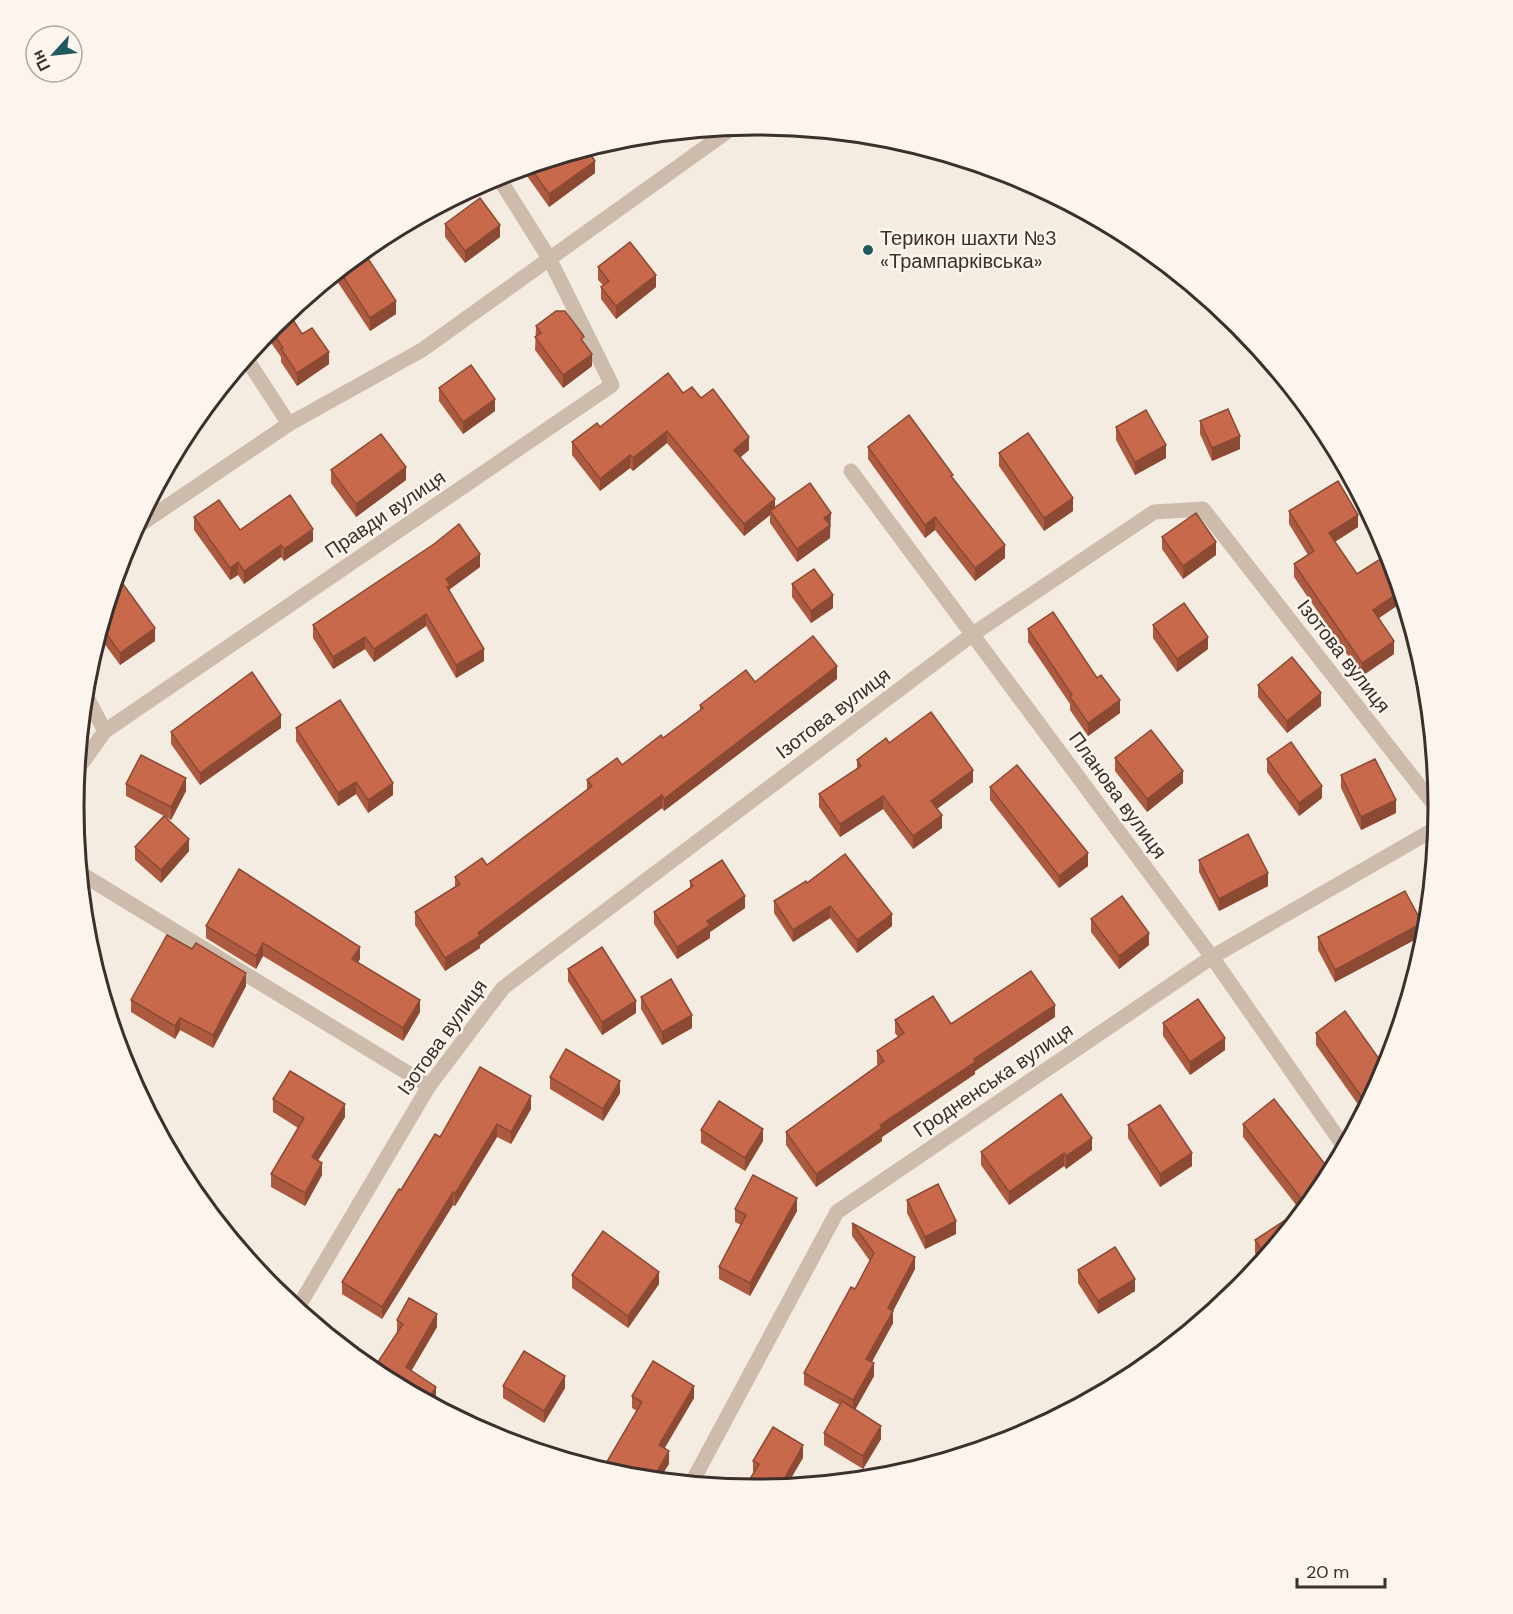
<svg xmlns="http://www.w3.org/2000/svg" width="1513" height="1614" font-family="'DM Sans',sans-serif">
	<rect width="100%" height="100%" fill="#f4ebe1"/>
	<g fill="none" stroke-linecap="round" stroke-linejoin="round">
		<g stroke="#cdbbac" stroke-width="15">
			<path d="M246,358L289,424"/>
			<path d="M851,471L1212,957L1345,1148"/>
			<path d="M135,528L289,424L422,350L735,126"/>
			<path d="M85,694L105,731"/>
			<path d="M77,770L105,731L612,385L549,258L497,175"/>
			<path d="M80,873L429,1086"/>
			<path d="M297,1309L429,1086L503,988L973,634L1154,512L1203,509L1439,811"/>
			<path d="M691,1484L837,1212L1212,957L1438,827"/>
		</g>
	</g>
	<g fill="#ac5a40">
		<path d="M586,148L595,173L549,207L527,176V166Z"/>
		<path d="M445,224L500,237L465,263L445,237Z"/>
		<path d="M363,251L396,314L370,331L333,275Z"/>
		<path d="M598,267L656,287L616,319L601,299V287L603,285L598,280Z"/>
		<path d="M274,324L302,334L329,364L297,386L281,362V357L265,334Z"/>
		<path d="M536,326L584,343L592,366L563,388L535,350Z"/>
		<path d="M439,388L495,411L463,434L439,401Z"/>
		<path d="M683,393L701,398L749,450L740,457L775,508L831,525L830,526V538L797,562L770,523V515L744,536L667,443L633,471L630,468L600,491L572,455V442Z"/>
		<path d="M1200,421L1240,449L1212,461L1200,434Z"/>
		<path d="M1116,427L1166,458L1135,475L1116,440Z"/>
		<path d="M868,447L953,479L1005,558L975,581L935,530L925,538L868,459Z"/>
		<path d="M999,453L1073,511L1044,531L999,466Z"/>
		<path d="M331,470L406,480L356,517L331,483Z"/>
		<path d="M1289,511L1358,527L1335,542L1357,574L1390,553L1404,601L1379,618L1394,654L1362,676L1294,577V564L1308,555L1289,524Z"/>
		<path d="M194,517L240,530L313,541L284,561L281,557L244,584L238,575L230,580L194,530Z"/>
		<path d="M1162,537L1216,555L1183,579L1162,549Z"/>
		<path d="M480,567L450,589V593L484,661L456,678L426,626L374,662L365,649L333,669L313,638V625Z"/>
		<path d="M792,584L833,608L811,623L792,597Z"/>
		<path d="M114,585L155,641L120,665L98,635Z"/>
		<path d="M1153,625L1208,649L1177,672L1153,638Z"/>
		<path d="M1028,629L1120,713L1088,736L1070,710V704L1028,642Z"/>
		<path d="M837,679L664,811L662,808L480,945V948L445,971L415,925V912L455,887V877L487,865L587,790V780L622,765L663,738L700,711V705L755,682Z"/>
		<path d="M1258,685L1321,706L1287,733L1258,697Z"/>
		<path d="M281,728L200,785L171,744V732Z"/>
		<path d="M296,728L393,795L368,813L356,794L338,806L296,741Z"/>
		<path d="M1433,737L1436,772L1425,754V741Z"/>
		<path d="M889,743L973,782L937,809L942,828L913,849L883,809L840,837L819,807V794L857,769V760Z"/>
		<path d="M1115,758L1183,783L1147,812L1115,771Z"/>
		<path d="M1267,759L1322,798L1299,816L1267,772Z"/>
		<path d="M1341,775L1396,813L1361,830L1341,788Z"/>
		<path d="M126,784L186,791L171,820L164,816L189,851L161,883L135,860V847L164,816L126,796Z"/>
		<path d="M990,787L1088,866L1059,888L990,800Z"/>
		<path d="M1199,860L1268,886L1219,911L1199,872Z"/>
		<path d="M690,881L745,908L710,932V938L677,959L654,924V912L690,888Z"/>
		<path d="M807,883L892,926L857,953L830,918L793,942L774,913V901Z"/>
		<path d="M1091,919L1149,945L1119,969L1091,932Z"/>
		<path d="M206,926L360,959L358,962L420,1012L403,1041L263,956L256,969L206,938Z"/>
		<path d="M1422,936L1335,982L1318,950V937Z"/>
		<path d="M568,969L636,1013L602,1035L568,981Z"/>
		<path d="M246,986L213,1048L180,1030L175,1039L131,1012V1000Z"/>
		<path d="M641,997L692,1028L662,1045L641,1009Z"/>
		<path d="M1055,1017L975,1071V1074L882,1137V1141L816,1187L786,1145V1132L878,1065L877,1064V1051L898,1037L895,1033V1020L951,1024Z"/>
		<path d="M1163,1023L1225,1050L1190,1075L1163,1036Z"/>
		<path d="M1316,1033L1387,1070L1364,1113L1316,1045Z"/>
		<path d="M550,1077L620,1093L603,1121L550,1089Z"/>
		<path d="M273,1099L345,1117L318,1160L322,1175L305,1206L271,1187V1174L298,1128L273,1112Z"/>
		<path d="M531,1109L511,1144L497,1137L455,1206L453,1205L382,1319L342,1294V1282L401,1190L440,1137Z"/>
		<path d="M1243,1124L1324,1187L1262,1263L1255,1253V1240L1300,1210L1243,1137Z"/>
		<path d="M1128,1125L1192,1166L1160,1187L1128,1138Z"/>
		<path d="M701,1130L763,1141L745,1171L701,1143Z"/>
		<path d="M1092,1150L1066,1169L1064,1166L1009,1205L981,1165V1152Z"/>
		<path d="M907,1200L956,1234L925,1249L907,1213Z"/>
		<path d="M735,1209L797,1211L750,1296L719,1279V1267L741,1225L735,1222Z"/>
		<path d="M852,1223L915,1269L893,1311V1323L872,1362L874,1376L855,1410L881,1439L863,1469L824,1445V1433L840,1405L804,1385V1373L855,1289L870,1261L852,1236Z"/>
		<path d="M1078,1270L1135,1291L1098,1314L1078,1283Z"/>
		<path d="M572,1275L659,1284L628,1328L572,1288Z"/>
		<path d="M397,1320L437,1327L411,1371L436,1400L433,1405L377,1375L397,1333Z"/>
		<path d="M503,1386L565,1388L544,1423L503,1398Z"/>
		<path d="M632,1396L694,1398L664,1448L669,1464L637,1411L632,1408Z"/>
		<path d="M803,1458L753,1472V1461Z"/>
	</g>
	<g fill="#8c4a34">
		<path d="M595,161V173L549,207V194Z"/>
		<path d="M500,225V237L465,263V251Z"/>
		<path d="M656,275V287L616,319V306Z"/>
		<path d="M396,301V314L370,331V318Z"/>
		<path d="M329,352V364L297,386V373Z"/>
		<path d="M592,354V366L563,388V375Z"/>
		<path d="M495,399V411L463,434V422Z"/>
		<path d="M667,431V443L633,471V458Z"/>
		<path d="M1240,436V449L1212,461V448Z"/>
		<path d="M749,437V450L734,463V450Z"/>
		<path d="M1166,445V458L1135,475V462Z"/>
		<path d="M174,455V462L168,466Z"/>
		<path d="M630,455V468L600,491V479Z"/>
		<path d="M406,467V480L356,517V504Z"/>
		<path d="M1073,498V511L1044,531V518Z"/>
		<path d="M775,499V511H770V515L744,536V524Z"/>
		<path d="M831,513L830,538L797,562V549L824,518Z"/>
		<path d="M1358,515V527L1329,545V533Z"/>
		<path d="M935,517V530L925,538V525Z"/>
		<path d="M313,529V541L284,561V549Z"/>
		<path d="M1216,542V555L1183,579V566Z"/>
		<path d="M281,545V557L244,584V571Z"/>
		<path d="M1005,545V558L975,581V568Z"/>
		<path d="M480,554V567L450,589V598L447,600L446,579Z"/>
		<path d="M238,562V575L230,580V568Z"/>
		<path d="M1401,591L1404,601L1373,622V610Z"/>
		<path d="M833,595V608L811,623V611Z"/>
		<path d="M426,614V626L374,662V649Z"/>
		<path d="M155,628V641L120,665V653Z"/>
		<path d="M365,637V649L333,669V657Z"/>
		<path d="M1208,637V649L1177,672V659Z"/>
		<path d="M1394,641V654L1362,676V663Z"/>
		<path d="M484,649V661L456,678V665Z"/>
		<path d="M837,666V679L664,811V799Z"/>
		<path d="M1321,693V706L1287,733V721Z"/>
		<path d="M1120,700V713L1088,736V723Z"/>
		<path d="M281,715V728L200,785V773Z"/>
		<path d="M973,770V782L931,813V801Z"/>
		<path d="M1183,771V783L1147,812V799Z"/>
		<path d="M186,778V791L171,820V807Z"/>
		<path d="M356,782V794L338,806V793Z"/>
		<path d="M393,783V795L368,813V800Z"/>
		<path d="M1322,786V798L1299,816V803Z"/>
		<path d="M662,795V808L480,945V948L445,971V958Z"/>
		<path d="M883,796V809L840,837V824Z"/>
		<path d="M1396,800V813L1361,830V817Z"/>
		<path d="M942,815V828L913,849V836Z"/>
		<path d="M189,839V851L161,883V870Z"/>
		<path d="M1088,853V866L1059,888V876Z"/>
		<path d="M1268,873V886L1219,911V899Z"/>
		<path d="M745,896V908L710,932V938L677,959V947L707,921Z"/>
		<path d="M830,906V918L793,942V930Z"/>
		<path d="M892,914V926L857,953V940Z"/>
		<path d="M1422,923V936L1335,982V970Z"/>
		<path d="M1149,933V945L1119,969V956Z"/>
		<path d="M263,943V956L256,969V956Z"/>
		<path d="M360,947V959L352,972V959Z"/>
		<path d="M246,973V986L213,1048V1035Z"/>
		<path d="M420,1000V1012L403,1041V1028Z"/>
		<path d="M636,1001V1013L602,1035V1022Z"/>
		<path d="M1055,1005V1017L975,1071V1074L882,1137V1141L816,1187V1174L880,1125L974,1059Z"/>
		<path d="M692,1015V1028L662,1045V1032Z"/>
		<path d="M180,1018V1030L175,1039V1026Z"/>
		<path d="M1225,1038V1050L1190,1075V1062Z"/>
		<path d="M620,1081V1093L603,1121V1109Z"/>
		<path d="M531,1096V1109L511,1144V1132Z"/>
		<path d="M345,1104V1117L312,1170V1157Z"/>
		<path d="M497,1124V1137L455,1206V1194Z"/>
		<path d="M763,1129V1141L745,1171V1158Z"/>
		<path d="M1092,1138V1150L1066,1169V1156Z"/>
		<path d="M1064,1153V1166L1009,1205V1192Z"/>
		<path d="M1192,1153V1166L1160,1187V1174Z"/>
		<path d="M322,1163V1175L305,1206V1193Z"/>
		<path d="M453,1192V1205L382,1319V1307Z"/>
		<path d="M797,1198V1211L750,1296V1283Z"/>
		<path d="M956,1221V1234L925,1249V1237Z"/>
		<path d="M915,1257V1269L893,1311V1323L866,1372V1359L888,1308Z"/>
		<path d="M659,1272V1284L628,1328V1316Z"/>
		<path d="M1135,1279V1291L1098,1314V1301Z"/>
		<path d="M437,1314V1327L406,1380V1367Z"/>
		<path d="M874,1363V1376L853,1413V1400Z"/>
		<path d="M565,1376V1388L544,1423V1411Z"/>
		<path d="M694,1386V1398L659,1458V1445Z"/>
		<path d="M436,1387V1400L433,1405L427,1401Z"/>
		<path d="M881,1426V1439L863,1469V1456Z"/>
		<path d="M803,1445V1458L786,1487L779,1488Z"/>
		<path d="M669,1451V1464L659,1480H652Z"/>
	</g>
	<g fill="#c8694b" stroke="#8c4a34" stroke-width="1.5">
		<path d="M586,148L595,161L549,194L529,166Z"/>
		<path d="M480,198L500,225L465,251L445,224Z"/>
		<path d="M630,242L656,275L616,306L601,287L609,281L598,267Z"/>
		<path d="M363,251L396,301L370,318L339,270Z"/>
		<path d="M556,311H565L583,335L584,337L581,339L592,354L563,375L535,337L541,333L536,326Z"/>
		<path d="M288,312L302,334L312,328L329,352L297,373L281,349L283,348L270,328L274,324Z"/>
		<path d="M471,365L495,399L463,422L439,388Z"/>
		<path d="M668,373L683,393L692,387L701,398L713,389L749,437L734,450L775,499L744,524L667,431L633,458L630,455L600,479L572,442L597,423L600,427Z"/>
		<path d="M1228,409L1240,436L1212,448L1200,421Z"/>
		<path d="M1146,410L1166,445L1135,462L1116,427Z"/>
		<path d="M909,415L953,475L951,476L1005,545L975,568L935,517L925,525L868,447Z"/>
		<path d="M1028,433L1073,498L1044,518L999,453Z"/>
		<path d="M381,434L406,467L356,504L331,470Z"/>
		<path d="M1338,481L1358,515L1329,533L1357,574L1390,553L1401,591L1373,610L1394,641L1362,663L1294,564L1314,551L1289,511Z"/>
		<path d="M810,483L831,513L824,518L830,525L797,549L770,511Z"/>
		<path d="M290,495L313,529L284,549L281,545L244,571L238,562L230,568L194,517L219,500L240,530Z"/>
		<path d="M1196,513L1216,542L1183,566L1162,537Z"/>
		<path d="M459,524L480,554L446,579L450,585L447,587L484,649L456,665L426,614L374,649L365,637L333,657L313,625L434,544Z"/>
		<path d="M814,569L833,595L811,611L792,584Z"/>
		<path d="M120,580L155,628L120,653L101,626L114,585Z"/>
		<path d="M1184,603L1208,637L1177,659L1153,625Z"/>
		<path d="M1053,612L1097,678L1101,675L1120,700L1088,723L1070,697L1072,695L1028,629Z"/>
		<path d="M813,636L837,666L664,799L662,795L478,933L480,936L445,958L415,912L460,884L455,877L482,858L487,865L592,786L587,780L617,758L622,765L661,735L663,738L703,708L700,705L746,670L755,682Z"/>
		<path d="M1292,657L1321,693L1287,721L1258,685Z"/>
		<path d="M252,672L281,715L200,773L171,732Z"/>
		<path d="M340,700L393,783L368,800L356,782L338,793L296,728Z"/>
		<path d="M931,712L973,770L931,801L942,815L913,836L883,796L840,824L819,794L861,766L857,760L886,738L889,743Z"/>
		<path d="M1151,730L1183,771L1147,799L1115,758Z"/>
		<path d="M1433,737L1435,756L1425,741Z"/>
		<path d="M1291,742L1322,786L1299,803L1267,759Z"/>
		<path d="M141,755L186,778L171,807L126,784Z"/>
		<path d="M1375,759L1396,800L1361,817L1341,775Z"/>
		<path d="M1017,765L1088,853L1059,876L990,787Z"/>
		<path d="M164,816L189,839L161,870L135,847Z"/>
		<path d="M1248,834L1268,873L1219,899L1199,860Z"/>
		<path d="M845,854L892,914L857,940L830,906L793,930L774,901L806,881L807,883Z"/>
		<path d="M722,860L745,896L707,921L710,925L677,947L654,912L693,886L690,881Z"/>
		<path d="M239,869L360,947L352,959L420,1000L403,1028L263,943L256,956L206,926Z"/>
		<path d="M1405,891L1422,923L1335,970L1318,937Z"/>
		<path d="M1122,896L1149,933L1119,956L1091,919Z"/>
		<path d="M167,935L192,949L196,943L246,973L213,1035L180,1018L175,1026L131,1000Z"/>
		<path d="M602,947L636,1001L602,1022L568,969Z"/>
		<path d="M1031,971L1055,1005L974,1059L975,1062L880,1125L882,1128L816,1174L786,1132L884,1061L877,1051L904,1033L895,1020L933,996L951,1024Z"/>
		<path d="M671,979L692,1015L662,1032L641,997Z"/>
		<path d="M1198,999L1225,1038L1190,1062L1163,1023Z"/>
		<path d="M1345,1011L1387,1070L1368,1106L1316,1033Z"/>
		<path d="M566,1049L620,1081L603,1109L550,1077Z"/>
		<path d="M480,1067L531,1096L511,1132L497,1124L455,1194L453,1192L382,1307L342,1282L399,1189L401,1190L435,1134L440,1137Z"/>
		<path d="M290,1071L345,1104L312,1157L322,1163L305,1193L271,1174L304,1118L273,1099Z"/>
		<path d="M1061,1094L1092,1138L1066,1156L1064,1153L1009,1192L981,1152Z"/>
		<path d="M1274,1099L1332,1173L1324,1187L1266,1257L1255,1240L1307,1206L1243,1124Z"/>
		<path d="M719,1101L763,1129L745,1158L701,1130Z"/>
		<path d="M1160,1105L1192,1153L1160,1174L1128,1125Z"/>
		<path d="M753,1175L797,1198L750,1283L719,1267L746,1215L735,1209Z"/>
		<path d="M938,1184L956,1221L925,1237L907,1200Z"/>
		<path d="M852,1223L915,1257L888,1308L893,1311L866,1359L874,1363L853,1400L804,1373L851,1287L855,1289L874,1253Z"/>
		<path d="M603,1231L659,1272L628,1316L572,1275Z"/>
		<path d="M1115,1247L1135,1279L1098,1301L1078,1270Z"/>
		<path d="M409,1298L437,1314L406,1367L436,1387L427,1401L377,1375L372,1371L403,1324L397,1320Z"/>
		<path d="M524,1351L565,1376L544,1411L503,1386Z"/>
		<path d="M653,1361L694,1386L659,1445L669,1451L652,1480L623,1477L602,1470L642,1402L632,1396Z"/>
		<path d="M842,1401L881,1426L863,1456L824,1433Z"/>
		<path d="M773,1427L803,1445L779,1488L756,1490L744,1489L759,1464L753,1461Z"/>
	</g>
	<circle fill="#1f5a5e" stroke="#fbf5ee" stroke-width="2" cx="868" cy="250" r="6"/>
	<g text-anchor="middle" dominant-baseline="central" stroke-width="5" stroke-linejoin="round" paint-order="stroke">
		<g font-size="20" fill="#3b302b" stroke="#fbf5ee" text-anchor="start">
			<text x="880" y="238">Терикон шахти №3<tspan x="880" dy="23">«Трампарківська»</tspan></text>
		</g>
		<g font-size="20" fill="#3b302b" stroke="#fbf5ee">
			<text transform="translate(385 514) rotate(-34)">Правди вулиця</text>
			<text transform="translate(1344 656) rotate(52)">Ізотова вулиця</text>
			<text transform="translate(833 713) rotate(-37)">Ізотова вулиця</text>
			<text transform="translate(1118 795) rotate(54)">Планова вулиця</text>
			<text transform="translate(442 1037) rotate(-54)">Ізотова вулиця</text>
			<text transform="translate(993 1080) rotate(-34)">Гродненська вулиця</text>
		</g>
	</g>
	<path d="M0 0H1513V1614H0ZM84 807a672 672 0 1 1 1344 0a672 672 0 1 1-1344 0Z" fill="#fbf5ee" fill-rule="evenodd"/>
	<path fill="none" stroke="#3b302b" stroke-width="3" d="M84 807a672 672 0 1 1 1344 0a672 672 0 1 1-1344 0Z"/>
	<g transform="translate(54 54) rotate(243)"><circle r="28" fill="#fbf5ee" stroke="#aea6a0" stroke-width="1.5"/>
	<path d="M0-4.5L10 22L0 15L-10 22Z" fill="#1f5a5e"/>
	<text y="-9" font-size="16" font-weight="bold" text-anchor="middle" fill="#3b302b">Пн</text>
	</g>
	<path d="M1297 1578v9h88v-9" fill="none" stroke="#3b302b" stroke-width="3"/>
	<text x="1306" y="1578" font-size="18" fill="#3b302b" stroke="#fbf5ee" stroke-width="4.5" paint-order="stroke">20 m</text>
</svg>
